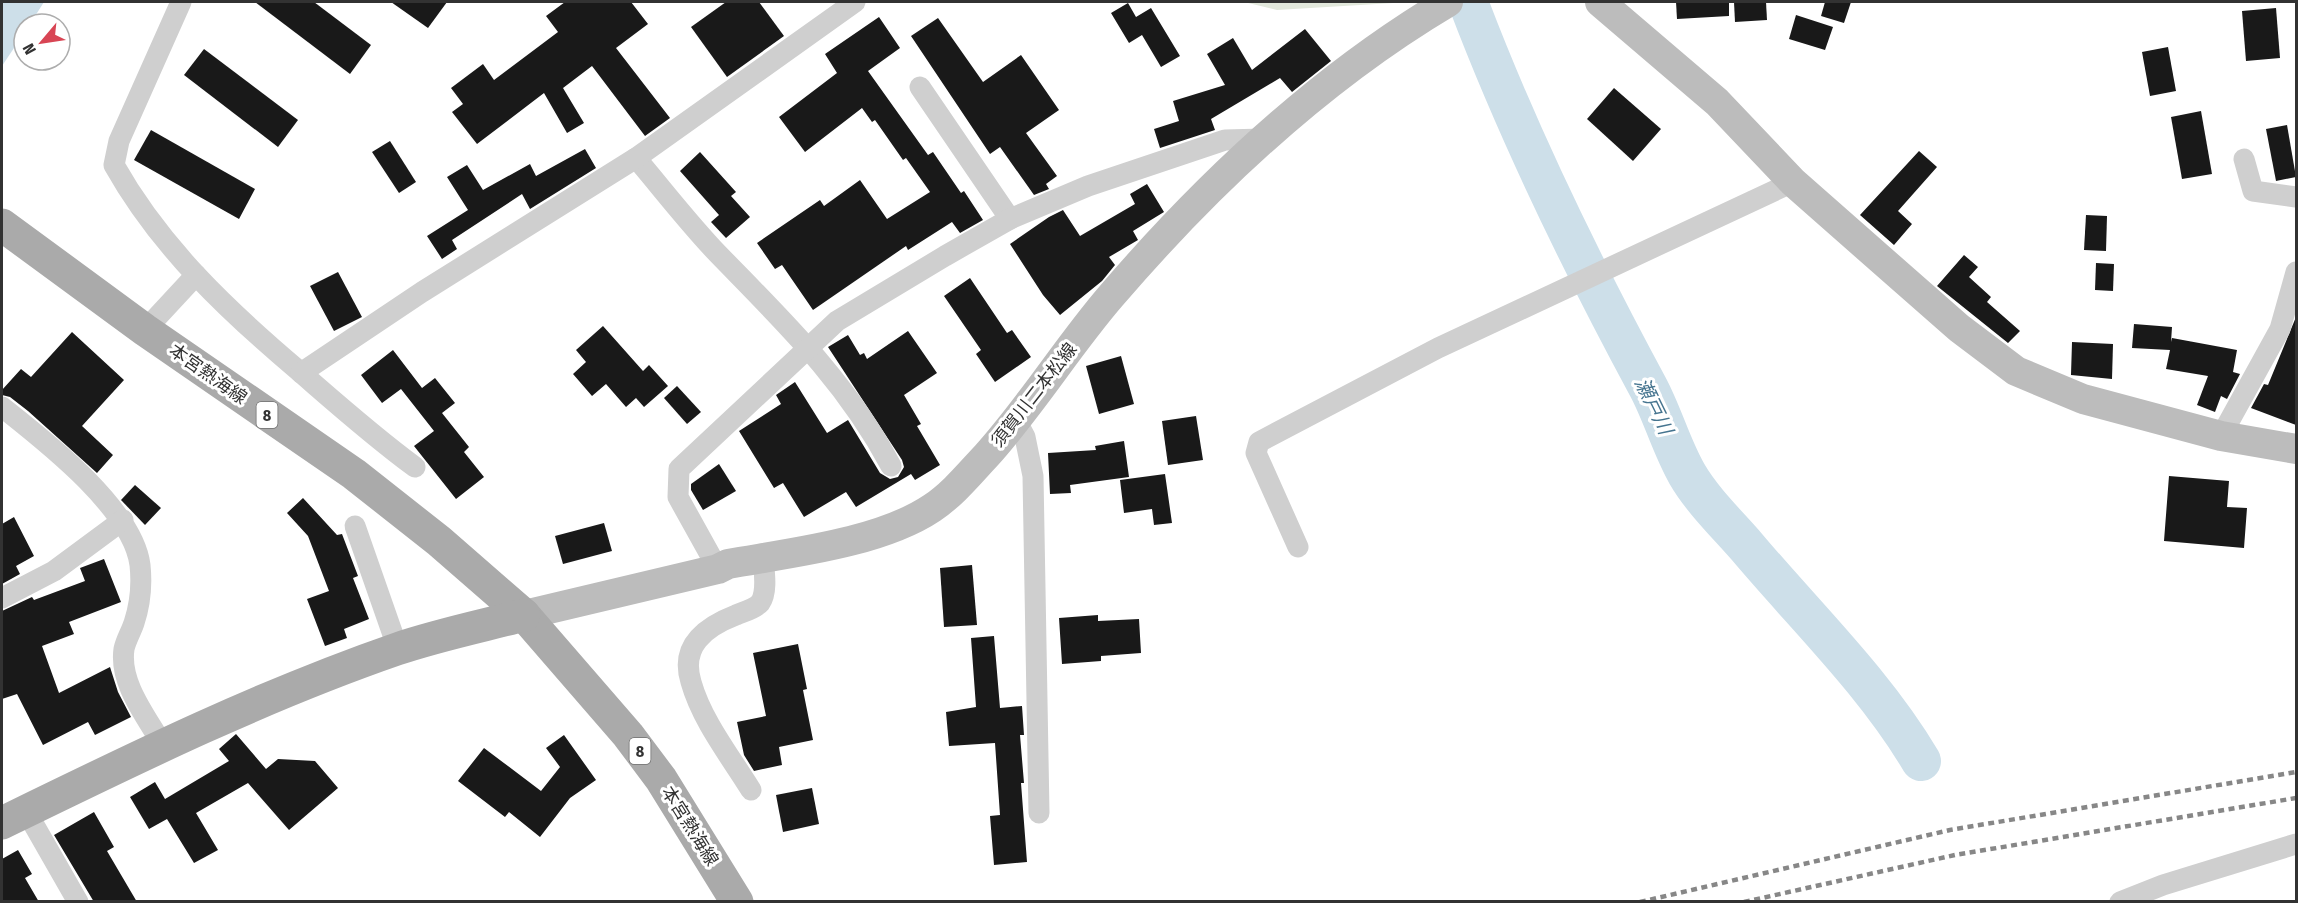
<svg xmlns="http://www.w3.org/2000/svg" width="2298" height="903" font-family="'Fira Sans Condensed','Noto Sans JP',sans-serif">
	<rect width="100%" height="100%" fill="#fff"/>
	<path fill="#e2e8dc" d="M1244,2H1410L1277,10Z"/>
	<path fill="#cddfe9" d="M2,2H44L30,24H24V33L2,66Z"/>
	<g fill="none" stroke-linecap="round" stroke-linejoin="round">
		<path stroke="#cddfe9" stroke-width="40" d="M1468,2C1518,134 1581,263 1648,387C1663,415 1671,446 1687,474C1702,500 1727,524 1747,547C1806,617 1874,682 1921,761"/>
	</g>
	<g fill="#191919">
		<path d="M255,2H314L371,45L350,74Z"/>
		<path d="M391,2H447L428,28Z"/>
		<path d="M565,2H631L648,24L616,48L670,118L645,136L592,66L563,88L584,123L567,133L544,93L477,144L452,112L463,104L451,88L483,64L494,80L558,32L546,16Z"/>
		<path d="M726,2H759L784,36L727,77L691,27Z"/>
		<path d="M1676,2H1729V16L1677,19Z"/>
		<path d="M1734,2H1766L1767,20L1735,22Z"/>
		<path d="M1825,2H1851L1844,23L1821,16Z"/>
		<path d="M1128,3L1136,17L1151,8L1180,56L1161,67L1142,35L1129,43L1111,13Z"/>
		<path d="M2276,8L2280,58L2246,61L2242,11Z"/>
		<path d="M1796,15L1833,27L1825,50L1789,39Z"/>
		<path d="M879,17L900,48L868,71L928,155L933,152L961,193L964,191L983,220L960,233L952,222L908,250L906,246L813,310L782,265L775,269L757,243L820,200L824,206L860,180L887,219L930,192L906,158L903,160L875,120L872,122L862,108L805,152L779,117L837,73L825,54Z"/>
		<path d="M938,18L983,82L1021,55L1059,110L1026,133L1057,176L1046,184L1049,189L1034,195L1000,147L990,154L911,36Z"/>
		<path d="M1305,29L1331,61L1292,92L1280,78L1211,119L1215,130L1160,148L1154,129L1179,121L1173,101L1225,85L1207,54L1233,38L1252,70Z"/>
		<path d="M2168,47L2176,91L2150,96L2142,52Z"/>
		<path d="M204,49L298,120L278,147L184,75Z"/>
		<path d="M1614,88L1661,129L1633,161L1587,119Z"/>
		<path d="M2201,111L2212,174L2182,179L2171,117Z"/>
		<path d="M2287,125L2296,177L2276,181L2266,129Z"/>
		<path d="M151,130L255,189L239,219L134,160Z"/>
		<path d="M390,141L416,182L399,193L372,152Z"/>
		<path d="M585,149L596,168L530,209L522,194L452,240L457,249L442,259L427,236L468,210L447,177L467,165L483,190L530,164L536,176Z"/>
		<path d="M1919,151L1937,167L1898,211L1912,224L1894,245L1860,215Z"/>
		<path d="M700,152L736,192L731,196L750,217L726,238L711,222L719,215L680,171Z"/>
		<path d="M1147,184L1164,212L1133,231L1138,240L1109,257L1115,265L1102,281L1060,315L1043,295L1010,244L1049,217L1063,210L1080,236L1135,204L1130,194Z"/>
		<path d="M2086,215L2107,216L2106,251L2084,250Z"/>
		<path d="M1964,255L1978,267L1969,277L1991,297L1987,302L2020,331L2008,343L1937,286Z"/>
		<path d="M2096,263L2114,264L2113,291L2095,290Z"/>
		<path d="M338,272L362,317L334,331L310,286Z"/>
		<path d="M970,278L1007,333L1012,330L1031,357L995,382L976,354L981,350L944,296Z"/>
		<path d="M2296,317V425L2251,408L2264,384L2268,385Z"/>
		<path d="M2134,324L2172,327L2171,342L2172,338L2237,350L2233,372L2240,374L2227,399L2221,396L2215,412L2197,405L2208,376L2166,369L2170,350L2132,348Z"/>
		<path d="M603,326L643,371L649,365L668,386L644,407L636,398L626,407L606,384L592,396L573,374L586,362L576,350Z"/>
		<path d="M908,331L937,373L904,395L921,424L917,426L940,465L915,480L911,474L856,507L846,492L804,517L783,483L774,488L739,431L781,404L776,395L795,382L827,433L848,420L880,473L890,479L898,477L904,467L902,460L828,347L848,335L860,355L864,353L867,359Z"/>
		<path d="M72,332L124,380L82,426L113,455L97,473L28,411L10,397L2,395V390L21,369L31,377Z"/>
		<path d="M2072,342L2113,344L2112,379L2071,375Z"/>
		<path d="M393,350L422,388L435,378L455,403L442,413L469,447L464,452L484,477L456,499L414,446L434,431L401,389L382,403L361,375Z"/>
		<path d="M1121,356L1134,404L1099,414L1086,366Z"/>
		<path d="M677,386L701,412L687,424L664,398Z"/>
		<path d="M1196,416L1203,460L1168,465L1162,421Z"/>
		<path d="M1124,441L1129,477L1070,485L1071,493L1050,494L1048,453L1096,450L1095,446Z"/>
		<path d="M719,464L736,491L703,510L691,490V484Z"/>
		<path d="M1165,474L1172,523L1154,525L1152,509L1124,513L1120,480Z"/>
		<path d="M2169,476L2229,481L2227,507L2247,508L2244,548L2164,541Z"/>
		<path d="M135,485L161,508L145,525L121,500Z"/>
		<path d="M303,498L337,535L342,534L358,576L353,578L369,619L344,629L347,638L325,646L307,599L329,591L308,536L287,513Z"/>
		<path d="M14,517L34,556L16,566L20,574L2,584V524Z"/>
		<path d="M604,523L612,551L563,564L555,536Z"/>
		<path d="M104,559L121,602L69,622L74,634L42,646L59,693L110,667L118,692L131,717L95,735L88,722L43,745L17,694L2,699V611L32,597L34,600L85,581L80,568Z"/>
		<path d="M972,565L977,625L944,627L940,568Z"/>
		<path d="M1098,615V621L1139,619L1141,653L1101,656V661L1062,664L1059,618Z"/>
		<path d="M994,636L1000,708L1022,706L1024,735H1020L1024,783H1021L1027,862L994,865L990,816L1000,815L995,743L949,746L946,712L976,707L971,638Z"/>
		<path d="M798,644L807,689L803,690L813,740L779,747L782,765L754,771L744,755L737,722L766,716L753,653Z"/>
		<path d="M236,734L266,769L278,759L315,761L338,788L289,830L248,783L196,813L218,850L194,863L167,819L149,829L130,797L155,782L165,799L229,761L219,749Z"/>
		<path d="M564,735L596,780L570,798L540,837L509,812L505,817L458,781L484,748L541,791L560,767L546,748Z"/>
		<path d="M812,788L819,824L783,832L776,795Z"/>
		<path d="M94,812L114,847L107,851L137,902H94L54,835Z"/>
		<path d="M18,850L32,874L25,878L39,902H2V859Z"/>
	</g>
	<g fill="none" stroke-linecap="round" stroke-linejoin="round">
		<g stroke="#cfcfcf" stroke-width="21">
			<path d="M181,2L119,141L114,165C160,247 228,311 299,371C337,404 374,437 415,467"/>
			<path d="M920,87L1010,219"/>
			<path d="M636,158C664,191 690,225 719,255C785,323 846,381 891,466"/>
			<path d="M2244,159L2253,191L2296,197"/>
			<path d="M145,330L196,275"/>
			<path d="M301,373L422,292L636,158L855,2"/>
			<path d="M2,407C45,441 133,509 140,565C142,584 140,605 134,623C131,632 126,640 124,649C119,683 146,716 162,744"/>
			<path d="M1017,422L1025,437L1033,476L1039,813"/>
			<path d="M2221,436L2280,329L2296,272"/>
			<path d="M355,526L398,649"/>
			<path d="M1298,547L1256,453L1259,442L1438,348L1793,182"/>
			<path d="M718,569L678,497L679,469L837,321L945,256L1010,219L1088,186L1225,140L1263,139"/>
			<path d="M2,598L54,571L123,520"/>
			<path d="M751,790C730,756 702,721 691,682C680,646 705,627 736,615C743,612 755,609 760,603C768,592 764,570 763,558"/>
			<path d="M26,811L78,902"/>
			<path d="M2120,902L2163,885L2296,844"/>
		</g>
		<g stroke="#bcbcbc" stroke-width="30">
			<path d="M1600,2L1717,102L1793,182L1877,256L1959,328L2016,371L2083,399L2221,436L2296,449"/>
			<path d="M524,615L718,569L728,564C789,553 880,543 932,508C953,494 969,474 986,456C1032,405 1067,347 1111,296C1208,183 1320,78 1448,2"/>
		</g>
		<g stroke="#aaa" stroke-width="33">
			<path d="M2,225L145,330L354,474L439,541L524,615L628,735L661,779L737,902"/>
			<path d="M2,823C131,760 261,696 397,649C438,635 482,626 524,615"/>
		</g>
		<g stroke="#878787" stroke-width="4.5" stroke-dasharray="6 4.5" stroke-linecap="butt">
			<path d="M1640,902L1950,830L2296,772"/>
			<path d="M1744,902L1955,855L2296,798"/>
		</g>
	</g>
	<g text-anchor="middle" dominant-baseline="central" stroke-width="6" stroke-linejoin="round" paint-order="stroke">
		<g fill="#fff" stroke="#707070" stroke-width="1.5">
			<rect x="256.5" y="402" width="21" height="26" rx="4.5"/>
			<rect x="629.5" y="738" width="21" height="26" rx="4.5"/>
		</g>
		<g font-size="16" font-weight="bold" fill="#323232">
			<text x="267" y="415">8</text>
			<text x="640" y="751">8</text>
		</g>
		<g font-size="18" fill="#323232" stroke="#fff">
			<text transform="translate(208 374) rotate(35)">本宮熱海線</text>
			<text transform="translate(1034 395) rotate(-52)">須賀川二本松線</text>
			<text transform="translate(690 826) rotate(58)">本宮熱海線</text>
		</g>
		<g font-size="20" font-style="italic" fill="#45748f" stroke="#fff">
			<text transform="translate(1654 406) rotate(64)">瀬戸川</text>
		</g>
	</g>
	<rect width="2298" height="903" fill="none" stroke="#323232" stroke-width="6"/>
	<g transform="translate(42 42) rotate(241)"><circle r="28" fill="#ffffff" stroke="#adadad" stroke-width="1.5"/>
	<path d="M0-4.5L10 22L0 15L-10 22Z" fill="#d84554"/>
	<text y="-9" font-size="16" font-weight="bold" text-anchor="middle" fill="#323232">N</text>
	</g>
</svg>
